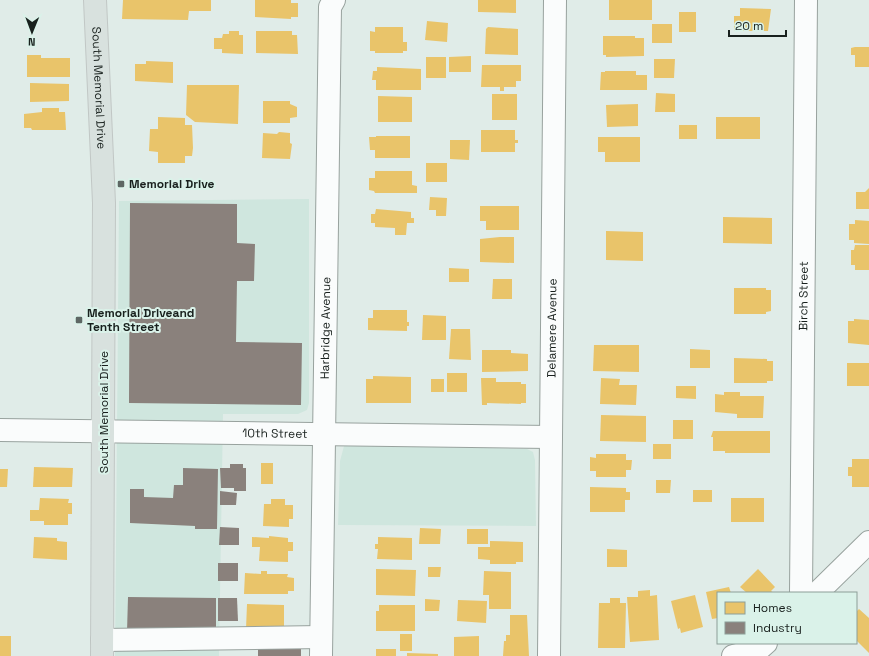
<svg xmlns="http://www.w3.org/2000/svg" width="869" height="656" font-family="'Space Grotesk',sans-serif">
	<rect width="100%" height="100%" fill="#e0ece8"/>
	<g fill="#cfe6de">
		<path d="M309,199V403L307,410L298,414H223L219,656H115L119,201Z"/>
		<path d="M350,445L527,449L533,452L535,460L536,526L338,525L340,461L344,446Z"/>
	</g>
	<g fill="#e9c46a">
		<path d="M123,0H211V11H189L188,20L122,19Z"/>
		<path d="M255,0H291V3H298V17H291V19L255,17Z"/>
		<path d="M478,0H516V13L478,12Z"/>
		<rect x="609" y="0" width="43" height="20"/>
		<path d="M740,8L771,9L768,31H734V16H740Z"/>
		<rect x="679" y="12" width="17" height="20"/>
		<path d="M427,21L448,23L447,42L425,40Z"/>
		<rect x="652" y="24" width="20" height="19"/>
		<path d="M375,27H403V42H407V51H403V53H375V51H370V31L375,32Z"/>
		<path d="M488,27L518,29V55L485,54L486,29Z"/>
		<path d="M229,31H239V35H243V54L222,53V49H214V38H222L223,34H229Z"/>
		<path d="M256,31H292V35H297L298,54L256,53Z"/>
		<path d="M603,36H635V38H644V56L606,57V55H603Z"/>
		<path d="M855,47H869V67H855V55H851V48Z"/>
		<path d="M27,55H41V58H70V77H27Z"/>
		<path d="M471,56V72H449V57Z"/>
		<rect x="426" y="57" width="20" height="21"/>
		<path d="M654,59H675L674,78H654Z"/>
		<path d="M146,61L173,62V83L135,81V64H146Z"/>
		<path d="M482,65H521V81H516V87H504V91H500V87H481Z"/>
		<path d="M377,67L421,69V90H376V80H372L373,71H377Z"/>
		<path d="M605,71H636V75H647V90H600L601,72H605Z"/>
		<path d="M30,83L69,84V101L30,102Z"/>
		<path d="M187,85H239L238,124L195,122L186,115Z"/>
		<path d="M656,93L675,94V112H655Z"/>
		<rect x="492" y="94" width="25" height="26"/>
		<path d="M378,96L412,97V122H378Z"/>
		<path d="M263,101H290V104L297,107V117L290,118V123H263Z"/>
		<path d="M638,104V126L607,127L606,105Z"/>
		<path d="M42,108H59V112H65L66,130H32L31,128H24V114L42,112Z"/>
		<path d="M158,117L185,118V125H192L193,148L192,156H185V163H158V152L149,151L150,129H158Z"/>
		<rect x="716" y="117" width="44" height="22"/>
		<rect x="679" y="125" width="18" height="14"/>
		<path d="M481,130H515V140H518V143H515V152H481Z"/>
		<path d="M279,132L290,133V143L292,144L290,159L262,158L263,133L277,134Z"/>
		<path d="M376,136H410V158H375V150H370L369,137H376Z"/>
		<path d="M598,137H640V162H605V152H598Z"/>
		<path d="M450,140H470L469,160L450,159Z"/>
		<rect x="426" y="163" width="21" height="19"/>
		<path d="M375,171H412V185L417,186V193H375L374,191L369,190V178H375Z"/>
		<path d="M869,188V209H856V192H865Z"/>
		<path d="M430,197L447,198L446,216H436V210H429Z"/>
		<path d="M480,206H519V230H486V221H480Z"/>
		<path d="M376,209L411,212V218H414V223H407L406,235H395V228L375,227V223H371V214H375Z"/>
		<path d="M723,217L772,218V244L723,243Z"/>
		<path d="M855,220L869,221V244L854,243V240H849V224H855Z"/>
		<path d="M606,231L643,232V261L606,260Z"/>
		<path d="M500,237H514V263L480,262V239Z"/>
		<path d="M855,245H869V270H855V265H851V250H854Z"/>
		<path d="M449,268L469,269V282H449Z"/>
		<path d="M493,279H512V299H492Z"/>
		<path d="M734,288H766V290H771V311L766,312V314H734Z"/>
		<path d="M373,310H407V322H409V326H407V331L368,330V318H373Z"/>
		<path d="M423,315L446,316V340H422Z"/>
		<path d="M854,319L869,320V345L848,343V321H854Z"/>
		<path d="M451,329H470L471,360L449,359Z"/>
		<path d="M594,345H639V372L593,371Z"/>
		<path d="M690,349L710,350V368H690Z"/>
		<path d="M482,350H511V353L528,354V371L482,372Z"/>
		<path d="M734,358L767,359V361H773V381H767V383H734Z"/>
		<rect x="847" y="363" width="22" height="23"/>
		<rect x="447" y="373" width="20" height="19"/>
		<path d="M373,376L411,377V403H366V379H373Z"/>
		<path d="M481,378H496V382H521V384H526V403H521V404L487,403V405H482Z"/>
		<path d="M601,378L620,379L619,385H637L636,405L600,404Z"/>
		<rect x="431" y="379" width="13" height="13"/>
		<path d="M676,386H696V399L676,398Z"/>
		<path d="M724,392H740V396H764L763,418H737V414L715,412V394L724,395Z"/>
		<path d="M601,415L646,416V442L600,441Z"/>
		<rect x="673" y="420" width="20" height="19"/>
		<path d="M713,431H770V453H725V451H713V437H711Z"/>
		<rect x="653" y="444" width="18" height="15"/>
		<path d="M596,454H626V460H632L631,470H626V477H596V471H590V457L596,458Z"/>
		<path d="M852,459H869V487H852V476H848V467H852Z"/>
		<rect x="261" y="463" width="12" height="21"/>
		<path d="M34,467L73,468L72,487H33Z"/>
		<path d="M0,469H8L7,487H0Z"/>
		<path d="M656,480H671L670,493H656Z"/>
		<path d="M590,487L626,488V492H630V500H625V512H590Z"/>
		<rect x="693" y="490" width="19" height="12"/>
		<path d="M40,498L69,499L68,503H72V514H68V525H44V521H30V510H39Z"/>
		<rect x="731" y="498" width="33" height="24"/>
		<path d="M271,499H285V505H293V519H289V527L263,526L264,504H271Z"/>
		<path d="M420,528L441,529L440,544H419Z"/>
		<rect x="467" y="529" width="21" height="15"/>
		<path d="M269,536L288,538V542H293V551H288V562L259,561L260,547H252V537L269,538Z"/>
		<path d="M34,537L57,538V541L67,542V560L33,558Z"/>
		<path d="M378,537L412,538V560L377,559L378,549H375V544H378Z"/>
		<path d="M490,541L523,542V562H516V564H490V560L478,559V547H490Z"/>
		<path d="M607,549L627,550V567H607Z"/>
		<path d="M428,567H441L440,577H428Z"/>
		<path d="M376,569L416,570L415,596L376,595Z"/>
		<path d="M758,569L775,587L771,591L774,593H747L740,587Z"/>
		<path d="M261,571H267V574H288L287,577L294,578V591H288V594H244L245,573L261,574Z"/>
		<path d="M484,571L511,572V609H489V595H483Z"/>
		<path d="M729,587L731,593H718V618L712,619L706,592Z"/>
		<path d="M650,590V596L657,595L659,640L630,642L627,597H638V591Z"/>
		<path d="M695,595L703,627L681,633L680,628L678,629L671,601Z"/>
		<path d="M610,598H620V603H626L625,648H598L599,603H610Z"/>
		<path d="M425,599L440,600L439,611H425Z"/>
		<path d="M458,600L487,601L486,623L457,621Z"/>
		<path d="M247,604L284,605V630L246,629Z"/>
		<path d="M379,605H415V631H376V611H379Z"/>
		<path d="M859,609L869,618V653L856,640V612Z"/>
		<path d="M510,615H527L529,656H503L504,641H506V635H510Z"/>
		<rect x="400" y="634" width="12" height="17"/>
		<rect x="0" y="636" width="11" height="20"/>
		<path d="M479,636V656H454V637Z"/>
		<rect x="376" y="649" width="20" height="7"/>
		<path d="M407,653L438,654V656H407Z"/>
	</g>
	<g fill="#8a817c">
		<path d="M130,203L237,204V243L255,244L254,281H237L236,342L302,343L301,405L129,403Z"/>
		<path d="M230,464H243V468H246V491H234V488H221L220,468H230Z"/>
		<path d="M183,468L218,469L217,529H195V526L130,523V489H144V497L173,498L174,485H183Z"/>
		<path d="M220,491L237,493L236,505H220Z"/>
		<path d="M220,527L239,528V545H219Z"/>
		<rect x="218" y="563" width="20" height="18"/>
		<path d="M128,597L216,598V634L127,632Z"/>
		<path d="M218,598H237L238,621H218Z"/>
		<rect x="258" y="643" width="43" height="13"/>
	</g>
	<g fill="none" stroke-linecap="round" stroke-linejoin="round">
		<g stroke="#98a29e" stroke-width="24">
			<g id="minor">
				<path id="s1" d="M0,430L551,437"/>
				<path id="s2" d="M801,593L806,0"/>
				<path d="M817,593L869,542"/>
				<path d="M102,640L321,637"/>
				<path id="s3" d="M321,656L330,7L334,0"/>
				<path id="s4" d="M549,656L555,0"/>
				<path d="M733,656L759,649L766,643"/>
			</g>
		</g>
		<g stroke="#c1c7c5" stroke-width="24">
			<g id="major">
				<path id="s5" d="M95,0L104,203L102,656"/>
			</g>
		</g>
		<use href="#minor" stroke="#fafcfc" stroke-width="22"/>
		<use href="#major" stroke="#d8e1de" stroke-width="22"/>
	</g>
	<g fill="#5e6764" stroke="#daf2e9" stroke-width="1.5">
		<rect x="117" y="180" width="8" height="8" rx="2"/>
		<rect x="75" y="316" width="8" height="8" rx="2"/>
	</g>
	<g text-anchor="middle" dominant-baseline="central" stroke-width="4" stroke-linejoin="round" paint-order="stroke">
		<g font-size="12" fill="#18201d" stroke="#daf2e9">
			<text stroke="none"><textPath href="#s5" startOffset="88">South Memorial Drive</textPath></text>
			<text stroke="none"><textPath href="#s2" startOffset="297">Birch Street</textPath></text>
			<text stroke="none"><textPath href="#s3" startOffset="328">Harbridge Avenue</textPath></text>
			<text stroke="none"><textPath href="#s4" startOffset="328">Delamere Avenue</textPath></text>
			<text transform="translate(104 412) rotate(-90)">South Memorial Drive</text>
			<text stroke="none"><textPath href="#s1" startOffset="275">10th Street</textPath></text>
		</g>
		<g font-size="12" font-weight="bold" fill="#18201d" stroke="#daf2e9" text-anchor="start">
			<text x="129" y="184">Memorial Drive</text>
			<text x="87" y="313">Memorial Driveand<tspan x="87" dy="14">Tenth Street</tspan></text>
		</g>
	</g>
	<rect x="717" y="592" width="140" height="52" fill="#daf2e9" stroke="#8c9e97"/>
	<rect x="725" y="602" width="20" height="12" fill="#e9c46a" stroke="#8c9e97"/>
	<text x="753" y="612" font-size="12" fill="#18201d">Homes</text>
	<rect x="725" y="622" width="20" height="12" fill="#8a817c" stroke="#8c9e97"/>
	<text x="753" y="632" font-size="12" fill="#18201d">Industry</text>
	<g transform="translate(32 32) rotate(181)" stroke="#daf2e9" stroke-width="3" paint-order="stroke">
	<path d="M0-3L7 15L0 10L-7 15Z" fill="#18201d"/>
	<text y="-6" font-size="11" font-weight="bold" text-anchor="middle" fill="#18201d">N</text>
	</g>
	<path d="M729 30v6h57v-6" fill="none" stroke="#18201d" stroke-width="2"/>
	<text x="735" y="30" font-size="12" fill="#18201d" stroke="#daf2e9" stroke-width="3" paint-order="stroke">20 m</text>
</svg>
